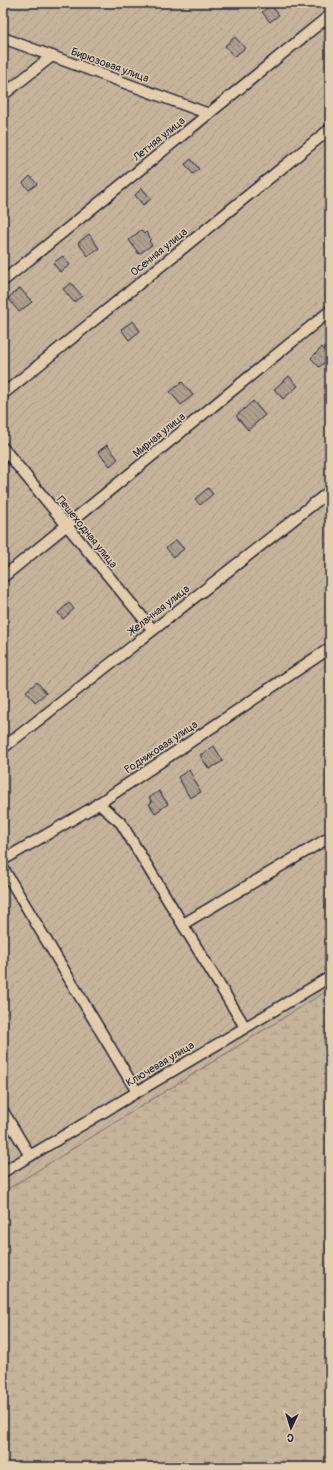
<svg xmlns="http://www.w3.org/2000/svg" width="333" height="1470" font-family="Pangolin,sans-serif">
	<defs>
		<pattern id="wetland-marsh" width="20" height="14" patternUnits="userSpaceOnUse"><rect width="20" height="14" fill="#c5b49b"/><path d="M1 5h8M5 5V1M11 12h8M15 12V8" fill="none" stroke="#a99a86"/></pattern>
		<pattern id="garden-furrows" width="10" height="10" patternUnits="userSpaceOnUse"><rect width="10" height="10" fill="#c5b49b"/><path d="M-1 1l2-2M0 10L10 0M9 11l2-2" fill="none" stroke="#a99a86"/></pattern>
		<pattern id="building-back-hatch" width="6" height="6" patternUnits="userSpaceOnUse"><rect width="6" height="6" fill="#afa08e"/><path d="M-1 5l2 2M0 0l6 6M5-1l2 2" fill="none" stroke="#8e8275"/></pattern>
	</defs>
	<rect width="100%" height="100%" fill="#e1cdab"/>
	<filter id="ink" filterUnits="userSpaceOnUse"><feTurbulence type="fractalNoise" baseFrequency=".025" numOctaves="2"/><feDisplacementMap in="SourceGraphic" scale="8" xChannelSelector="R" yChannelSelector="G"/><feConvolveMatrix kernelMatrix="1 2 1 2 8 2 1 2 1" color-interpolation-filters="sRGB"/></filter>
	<g filter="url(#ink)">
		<path fill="url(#wetland-marsh)" stroke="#746b6b" d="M330,987V1467H3V1181Z"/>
		<path fill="url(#garden-furrows)" stroke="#746b6b" d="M3,3H330V989L3,1192Z"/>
		<g fill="url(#building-back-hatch)" stroke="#22223b">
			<path d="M271,5L279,15L270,22L262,12Z"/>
			<path d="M235,37L245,48L234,57L225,46Z"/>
			<path d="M191,159L199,169L193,174L185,164Z"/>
			<path d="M30,176L37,184L29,190L23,183Z"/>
			<path d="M142,188L151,199L143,205L135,195Z"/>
			<path d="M141,230L144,234L146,232L151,239L149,241L152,245L139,254L129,240Z"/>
			<path d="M89,234L99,248L88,256L78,243Z"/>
			<path d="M63,256L70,265L60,272L53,263Z"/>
			<path d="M71,283L82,296L74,302L63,289Z"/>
			<path d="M20,288L32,302L19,312L8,298Z"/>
			<path d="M133,321L140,331L129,340L121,329Z"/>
			<path d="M322,347L330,358L319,367L311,358Z"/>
			<path d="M289,376L298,386L283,399L274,389Z"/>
			<path d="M182,382L193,395L181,405L170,392Z"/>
			<path d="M253,401L265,415L248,430L236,416Z"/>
			<path d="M107,445L118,459L110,466L98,452Z"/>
			<path d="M208,488L213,494L200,505L195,499Z"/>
			<path d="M176,540L184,549L174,557L166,548Z"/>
			<path d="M69,603L74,609L63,619L58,613Z"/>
			<path d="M37,682L46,693L35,702L26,691Z"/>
			<path d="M214,746L223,761L209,769L200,755Z"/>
			<path d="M189,770L201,792L190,798L178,777Z"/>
			<path d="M159,791L168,804L155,813L149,804L152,802L149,798Z"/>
		</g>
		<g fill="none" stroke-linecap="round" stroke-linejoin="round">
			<g stroke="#22223b" stroke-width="13">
				<g id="minor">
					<path d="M3,38L209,114"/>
					<path d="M3,95L52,56"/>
					<path d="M3,281L330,15"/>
					<path d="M3,394L330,129"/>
					<path d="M3,448L153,630"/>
					<path d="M3,577L330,311"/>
					<path d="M3,748L330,491"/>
					<path d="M98,803L121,823L245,1027"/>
					<path d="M3,860L92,808L330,648"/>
					<path d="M3,868L137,1092"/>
					<path d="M183,924L330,837"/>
					<path d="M3,1111L30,1156"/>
					<path d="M3,1172L330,977"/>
				</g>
			</g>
			<use href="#minor" stroke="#e1cdab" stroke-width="10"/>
		</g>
	</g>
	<g text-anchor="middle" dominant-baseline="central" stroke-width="3" stroke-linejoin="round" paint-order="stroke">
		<g font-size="11" fill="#22223b" stroke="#e1cdab">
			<text transform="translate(110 65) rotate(20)">Бирюзовая улица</text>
			<text transform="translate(159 139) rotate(-39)">Летняя улица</text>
			<text transform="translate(159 252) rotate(-39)">Осенняя улица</text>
			<text transform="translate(159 435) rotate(-39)">Мирная улица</text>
			<text transform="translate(87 532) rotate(51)">Пешеходная улица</text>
			<text transform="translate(159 610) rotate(-38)">Желанная улица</text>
			<text transform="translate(161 747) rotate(-34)">Родниковая улица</text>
			<text transform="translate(160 1064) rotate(-31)">Ключевая улица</text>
		</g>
	</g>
	<rect width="333" height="1470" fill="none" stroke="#e1cdab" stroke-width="16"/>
	<rect x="8" y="8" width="317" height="1454" fill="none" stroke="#22223b" stroke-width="1.5" filter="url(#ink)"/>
	<g transform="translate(291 1428) rotate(184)" stroke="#e1cdab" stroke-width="3" paint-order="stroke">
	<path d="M0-3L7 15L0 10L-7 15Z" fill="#22223b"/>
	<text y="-6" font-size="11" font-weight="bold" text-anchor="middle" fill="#22223b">С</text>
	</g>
</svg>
